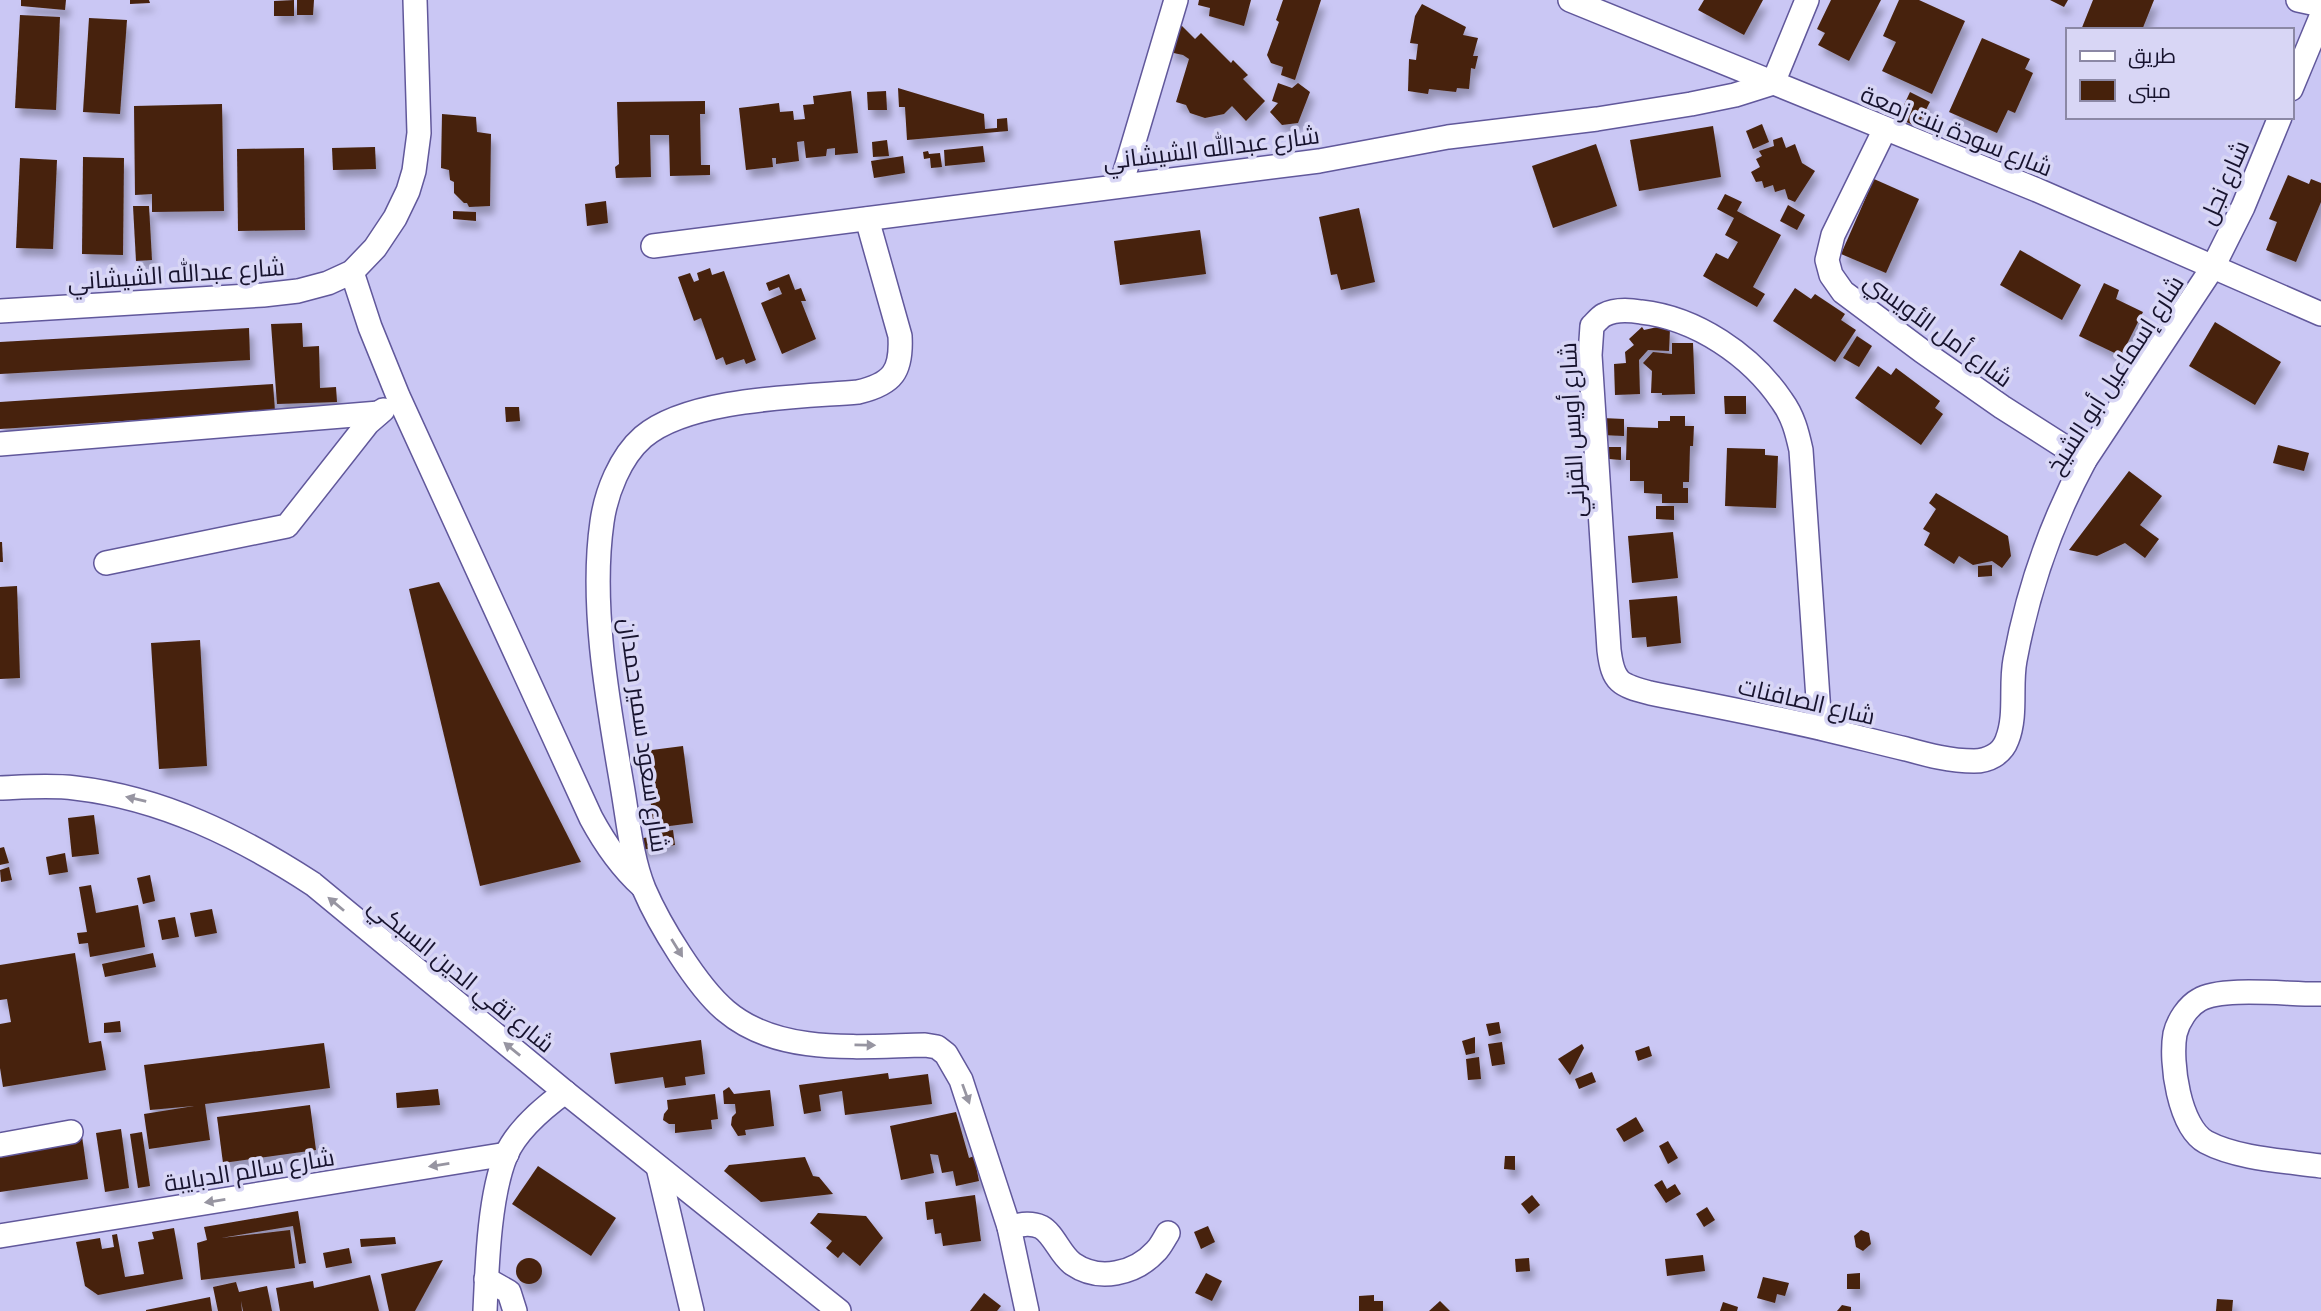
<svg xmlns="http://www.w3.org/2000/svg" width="2321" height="1311" font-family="Manrope,Cairo,sans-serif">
	<defs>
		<filter id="shadow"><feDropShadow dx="4.5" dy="8" stdDeviation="3.5" flood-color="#0004"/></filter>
	</defs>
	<rect width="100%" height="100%" fill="#cac7f4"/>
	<g fill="#46210b" filter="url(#shadow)">
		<path d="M21,0H66L65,10L21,6Z"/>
		<path d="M130,0H149L150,3L130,4Z"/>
		<path d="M294,0V16H274V1Z"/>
		<path d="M297,0H314L313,15H297Z"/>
		<path d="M1199,0H1251L1244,26L1209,16L1210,8L1198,5Z"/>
		<path d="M1283,0H1321L1295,80L1281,75L1283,67L1271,63L1267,55L1279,22L1276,20Z"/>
		<path d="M1704,0H1763L1744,35L1698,10Z"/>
		<path d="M1831,0H1881L1849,61L1818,45L1825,33L1817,29Z"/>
		<path d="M1899,0H1919L1965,21L1932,94L1882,71L1896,42L1883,36Z"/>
		<path d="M2050,0H2068L2064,7Z"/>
		<path d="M2093,0H2154L2142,30H2081Z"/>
		<path d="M1422,4L1466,27L1463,35L1478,38L1473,56H1478L1475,69L1471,68L1469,89L1457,88L1456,92L1429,89L1428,94L1408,91L1409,59L1416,60L1418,44L1410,43L1415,16Z"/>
		<path d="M20,15L60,17L56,110L15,108Z"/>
		<path d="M89,18L127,20L120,114L83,112Z"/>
		<path d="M1176,20L1195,39L1201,33L1231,63L1233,60L1248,75L1243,79L1265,101L1246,121L1232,106L1224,114L1205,118L1190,113L1186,105L1176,102L1189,59L1183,55L1169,52Z"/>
		<path d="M1982,38L2030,59L2025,69L2033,73L2015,113L2008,110L1997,133L1949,112Z"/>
		<path d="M1278,83L1292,88L1298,83L1310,92L1298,123L1282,125L1270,112L1278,103L1272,101Z"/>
		<path d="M898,88L984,114L985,129L997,128V119L1007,118L1008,131L907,140L905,107H899Z"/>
		<path d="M851,91L858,153L835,155V148L827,149L826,156L806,158L804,141L797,142L799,161L776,164V158H772L773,167L746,170L739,108L779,103L780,112L793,111L794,120L805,119L803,105L814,104L813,96Z"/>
		<path d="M886,91L887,110H868L867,92Z"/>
		<path d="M1910,92L1930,102L1917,127L1898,118Z"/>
		<path d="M705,101V114H700L701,165H710V175L670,176L669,135H650L651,177L616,178L615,167L619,164L617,102Z"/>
		<path d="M222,104L224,211L152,212V194L135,195L134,106Z"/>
		<path d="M442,114L476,117L477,132L491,134L490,206L469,207L467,203H464L454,193V182L450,180L449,170L441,168Z"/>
		<path d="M1762,124L1769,142L1753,149L1746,131Z"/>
		<path d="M1713,126L1721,177L1639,191L1630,140Z"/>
		<path d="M1782,137L1786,148L1795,144L1802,163L1815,171L1795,202L1788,199L1785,189L1775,192L1773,185L1764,188L1762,181L1756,182L1751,172L1760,167L1756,159L1762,156L1759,151L1774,146L1773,140Z"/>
		<path d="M887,140L889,156L873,157L872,142Z"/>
		<path d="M1596,144L1617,206L1553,228L1532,166Z"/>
		<path d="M983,146L985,162L945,166L944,150Z"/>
		<path d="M375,147L376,169L333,170L332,148Z"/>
		<path d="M304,148L305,230L238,231L237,149Z"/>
		<path d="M928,151L929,154L940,153L942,167L931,168L930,158L924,159L923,152Z"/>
		<path d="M903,156L905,173L874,178L871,161Z"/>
		<path d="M83,157L124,158L123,255L82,254Z"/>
		<path d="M20,158L57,160L53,249L16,248Z"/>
		<path d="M2288,175L2309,184L2311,179L2321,183V202L2296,262L2266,250L2277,222L2269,219Z"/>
		<path d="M1874,179L1919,199L1886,273L1841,254Z"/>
		<path d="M1725,194L1742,202L1737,211L1781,235L1753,287L1765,294L1757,307L1703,276L1716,253L1728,259L1738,242L1725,235L1734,218L1717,209Z"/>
		<path d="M606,201L608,223L587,226L585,204Z"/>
		<path d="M1788,205L1805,215L1797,230L1780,221Z"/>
		<path d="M133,206H149L152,260L136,261Z"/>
		<path d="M1359,208L1375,282L1341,290L1337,274L1331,275L1319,217Z"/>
		<path d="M453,211L476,212V221L453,219Z"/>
		<path d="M1200,230L1206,274L1120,285L1114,241Z"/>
		<path d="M2020,250L2081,285L2062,320L2000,285Z"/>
		<path d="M710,268L712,275L724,271L756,360L746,364L744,359L726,365L723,357L716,360L701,318L694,321L678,277L690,273L694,282L699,280L697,273Z"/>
		<path d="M789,274L795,290L801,288L806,301H801L816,339L782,354L761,303L782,294L779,287L769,291L766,283Z"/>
		<path d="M2104,283L2119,290L2116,299L2143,312L2121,356L2079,336Z"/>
		<path d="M1795,288L1811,299L1815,294L1845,314L1841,320L1856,330L1835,362L1773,321Z"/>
		<path d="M2215,322L2281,362L2255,405L2189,366Z"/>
		<path d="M302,323L303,347L319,346L320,388L336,387L337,402L277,404L271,324Z"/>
		<path d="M1662,326L1670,329L1669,351L1648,350L1639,360L1640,394L1615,395L1614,364L1626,363L1625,352L1634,345L1629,339L1642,327L1644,330Z"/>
		<path d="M249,328L250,360L0,374V342Z"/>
		<path d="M1857,336L1872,346L1859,367L1843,358Z"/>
		<path d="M1672,343H1693L1695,394L1662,395V393H1651L1652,371L1643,363L1653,352L1672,354Z"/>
		<path d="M1878,366L1891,375L1896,368L1940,401L1935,408L1943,414L1921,445L1855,398Z"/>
		<path d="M273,384L275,411L0,429V402Z"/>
		<path d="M1724,396H1746V414H1725Z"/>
		<path d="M505,407H519L520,421L506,422Z"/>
		<path d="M1670,416H1685V426H1694L1693,446H1690L1689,482H1683V488H1688V503H1662V494L1644,493V481H1630V460H1626L1627,427L1658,428V421H1670Z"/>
		<path d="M1602,418L1624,419V436L1602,435Z"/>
		<path d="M2278,445L2309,453L2304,471L2273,463Z"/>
		<path d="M1609,447H1621V460L1609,459Z"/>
		<path d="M1727,448L1765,449V455L1778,456L1776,508L1725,506Z"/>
		<path d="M2129,471L2162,496L2140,525L2159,539L2145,558L2125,543L2097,556L2069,550Z"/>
		<path d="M1936,493L2008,536L2011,556L2002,568L1992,561L1973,565L1959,556L1954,564L1924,545L1930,533L1923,529L1936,509L1929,503Z"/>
		<path d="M1656,506H1674V520L1656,519Z"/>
		<path d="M1673,532L1678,578L1632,583L1628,536Z"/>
		<path d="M0,542H2L3,562H0Z"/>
		<path d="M1992,565V576L1978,577V566Z"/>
		<path d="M439,582L581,862L480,886L409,589Z"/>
		<path d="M17,586L20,678L0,679V587Z"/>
		<path d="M1677,596L1681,643L1647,647L1646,637L1632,638L1629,600Z"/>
		<path d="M200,640L207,766L159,769L151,643Z"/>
		<path d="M683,746L693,823L654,828L644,751Z"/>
		<path d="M94,815L99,854L72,857L68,818Z"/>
		<path d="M673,830L675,845L640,850L638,839L649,837V834Z"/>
		<path d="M4,847L9,863L0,865V848Z"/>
		<path d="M65,853L68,872L49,875L46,857Z"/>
		<path d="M9,867L12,880L1,882L0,870Z"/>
		<path d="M150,875L155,901L143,904L137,878Z"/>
		<path d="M91,885L96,913L138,905L145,947L90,957L88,943L79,944L77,933L87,932L79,887Z"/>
		<path d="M212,909L217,933L195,937L190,913Z"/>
		<path d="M175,917L179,937L162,940L158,920Z"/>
		<path d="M75,953L89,1043L101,1041L106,1070L3,1087L0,1068V1024L11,1022L7,999L0,1000V965Z"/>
		<path d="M153,953L156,967L105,977L102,964Z"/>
		<path d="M120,1021L121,1032L104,1033V1023Z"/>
		<path d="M1499,1022L1501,1033L1489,1036L1486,1024Z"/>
		<path d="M1475,1037V1053L1466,1055L1462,1041Z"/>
		<path d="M701,1040L705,1074L685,1077L686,1085L665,1088L663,1077L615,1084L610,1053Z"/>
		<path d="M1502,1042L1505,1064L1492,1066L1488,1044Z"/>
		<path d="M324,1043L330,1088L205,1104L210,1140L149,1149L144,1114L194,1106L150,1110L144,1065Z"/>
		<path d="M1582,1044L1584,1048L1570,1075L1558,1059Z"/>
		<path d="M1649,1046L1652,1056L1638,1061L1635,1051Z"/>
		<path d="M1479,1057L1481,1079L1468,1080L1466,1059Z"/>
		<path d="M1592,1072L1596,1082L1579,1089L1575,1079Z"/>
		<path d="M888,1073L889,1079L928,1074L932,1104L845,1115L842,1091L819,1095L821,1111L804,1114L799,1085Z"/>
		<path d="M729,1087L734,1094L770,1090L774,1126L745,1130L746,1135L738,1136L731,1125L732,1117L736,1113L735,1104H724L723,1091Z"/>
		<path d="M438,1089L440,1105L397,1108L396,1093Z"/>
		<path d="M715,1094L718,1119L711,1120L712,1129L675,1133V1124H669L663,1120L664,1114L668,1109L667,1100Z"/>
		<path d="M310,1105L316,1150L223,1163L217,1117Z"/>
		<path d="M956,1112L969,1158L974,1156L979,1181L956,1186L953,1171L942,1173L938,1155L930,1154L934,1173L901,1180L890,1126Z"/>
		<path d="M1636,1117L1644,1131L1624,1142L1616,1129Z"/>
		<path d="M121,1129L129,1188L105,1192L96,1133Z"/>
		<path d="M142,1132L150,1186L138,1188L130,1134Z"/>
		<path d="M82,1136L88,1179L0,1192V1148Z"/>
		<path d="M1668,1141L1678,1158L1668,1164L1659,1146Z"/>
		<path d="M1505,1156H1515V1170L1504,1169Z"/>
		<path d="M805,1157L813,1176L819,1177L833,1194L761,1202L724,1171L729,1165Z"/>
		<path d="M538,1166L616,1218L591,1256L512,1204Z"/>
		<path d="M1662,1180L1667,1189L1675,1184L1681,1194L1666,1203L1654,1185Z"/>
		<path d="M975,1195L981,1241L943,1246L941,1233L935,1234L933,1219L927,1220L925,1202Z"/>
		<path d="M1532,1195L1540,1205L1529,1214L1521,1204Z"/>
		<path d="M1707,1207L1715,1220L1704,1227L1696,1214Z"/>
		<path d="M298,1211L306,1263L299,1264L293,1226L221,1238L290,1230L295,1268L201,1280L197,1243L207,1240L204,1227Z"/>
		<path d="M818,1213L866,1216L883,1238L860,1266L843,1252L838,1258L826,1248L832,1241L810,1223Z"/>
		<path d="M1208,1226L1215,1242L1201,1249L1194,1232Z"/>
		<path d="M174,1228L183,1279L98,1295L85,1286L76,1242L100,1238L102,1249L114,1247L112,1235L117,1234L125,1277L144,1274L138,1242L154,1239L152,1232Z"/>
		<path d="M1861,1230L1869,1233L1871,1244L1863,1251L1856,1247L1854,1236Z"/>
		<path d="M395,1237L396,1244L361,1247L360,1239Z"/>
		<path d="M349,1248L352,1263L326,1268L323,1253Z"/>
		<path d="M1703,1255L1705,1271L1667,1276L1665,1259Z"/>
		<path d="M1529,1258L1530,1271L1516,1272L1515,1259Z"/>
		<circle cx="529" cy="1271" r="13"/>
		<path d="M443,1260L415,1311H389L381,1274Z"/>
		<path d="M1206,1273L1222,1281L1212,1301L1195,1293Z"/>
		<path d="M1860,1273V1289H1847V1274Z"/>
		<path d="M370,1275L379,1311H280L276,1288L313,1281L314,1288Z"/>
		<path d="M1763,1277L1789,1283L1785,1296L1777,1294L1775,1303L1757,1298Z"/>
		<path d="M236,1282L239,1292L267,1286L272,1311H243L241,1301L242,1311H218L213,1287Z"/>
		<path d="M984,1293L1001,1306L997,1311H970Z"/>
		<path d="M1374,1295V1301H1383V1311H1359V1296Z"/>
		<path d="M210,1297L212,1311H146V1310Z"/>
		<path d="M2217,1299L2233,1300L2232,1311H2216Z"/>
		<path d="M1440,1301L1450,1311H1429Z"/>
		<path d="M1723,1302L1738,1307L1737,1311H1720Z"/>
		<path d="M1842,1305L1851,1307V1311H1837Z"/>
	</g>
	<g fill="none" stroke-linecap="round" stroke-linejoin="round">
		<g stroke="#61589b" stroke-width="26">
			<g id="minor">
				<path d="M1570,0L2037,190L2321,314"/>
				<path d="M2298,0L2321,5"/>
				<path d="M2291,89L2321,17"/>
				<path d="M1885,129L1833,235L1827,260L1831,275L1843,292L1922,351L2002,407L2085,460"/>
				<path d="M1121,185L1176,0"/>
				<path d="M867,219L900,336C902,371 893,384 858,392C799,397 689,398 643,437C620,457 606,493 602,522C590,605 608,703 622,785C628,819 631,857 644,889C659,924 697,987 726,1011C779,1056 861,1046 925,1045L937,1047L946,1054L961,1080L1009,1227L1027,1311"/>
				<path d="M653,246L1319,161L1448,137L1597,119L1691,104L1735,95L1773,83L1807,0"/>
				<path d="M352,272L370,327L398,396L591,818C605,844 620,866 642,886"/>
				<path d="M0,311L263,295L298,291L328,283L352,272L375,248L395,218L408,191L414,171L419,133L415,0"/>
				<path d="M0,444L379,413"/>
				<path d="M106,563L287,526L368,423L383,410"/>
				<path d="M1820,728L1801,450C1797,432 1793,416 1782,401C1751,355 1696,318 1641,312C1629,310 1615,309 1604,315C1600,317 1596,322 1592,326L1590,355L1609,650C1613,683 1620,685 1650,693C1710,705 1769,716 1828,730C1854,736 1880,743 1906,749C1928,755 1950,761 1974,761C1988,761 2002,754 2007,740C2017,715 2010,686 2015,660C2028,590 2051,523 2085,460L2213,267L2243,207L2280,117"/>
				<path d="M0,788C25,787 51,785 75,788C162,798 241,837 313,884L565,1092L839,1311"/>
				<path d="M2321,994C2292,995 2222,986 2199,1000C2188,1006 2178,1021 2175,1034C2170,1062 2179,1127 2206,1142C2238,1159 2286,1161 2321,1166"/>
				<path d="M0,1145L71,1132"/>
				<path d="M658,1167L692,1311"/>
				<path d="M1009,1227C1020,1225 1030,1222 1041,1227C1054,1234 1060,1255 1073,1264C1099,1282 1135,1274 1156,1251C1161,1246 1164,1239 1168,1233"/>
				<path d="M0,1236L507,1154"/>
				<path d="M486,1279L509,1292L515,1311"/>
				<path d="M485,1311C487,1267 489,1196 506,1155C517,1130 543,1108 565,1092"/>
			</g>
		</g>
		<use href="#minor" stroke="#fff" stroke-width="23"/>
	</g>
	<defs><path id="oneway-solid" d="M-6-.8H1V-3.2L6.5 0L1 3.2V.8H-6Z" transform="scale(1.75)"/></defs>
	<g fill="#9795a1">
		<use href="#oneway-solid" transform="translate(136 799) rotate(-167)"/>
		<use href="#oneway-solid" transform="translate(336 904) rotate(-140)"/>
		<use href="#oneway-solid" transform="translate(677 948) rotate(58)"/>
		<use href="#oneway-solid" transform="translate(865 1045) rotate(1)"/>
		<use href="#oneway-solid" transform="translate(512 1049) rotate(-141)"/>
		<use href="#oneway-solid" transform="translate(966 1094) rotate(70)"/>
		<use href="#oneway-solid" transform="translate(439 1165) rotate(171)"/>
		<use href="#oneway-solid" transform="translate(215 1201) rotate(171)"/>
	</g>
	<g text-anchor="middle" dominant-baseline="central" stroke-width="7" stroke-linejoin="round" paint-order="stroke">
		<g font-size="24" fill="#17132e" stroke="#d8d6f5">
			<text transform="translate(1957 130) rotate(22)">شارع سودة بنت زمعة</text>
			<text transform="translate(1211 147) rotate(-7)">شارع عبدالله الشيشاني</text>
			<text transform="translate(2223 182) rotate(-66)">شارع نجل</text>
			<text transform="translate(176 273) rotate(-4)">شارع عبدالله الشيشاني</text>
			<text transform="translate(1939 329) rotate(36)">شارع أمل الأويسي</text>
			<text transform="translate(2114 374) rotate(-57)">شارع إسماعيل أبو الشيخ</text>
			<text transform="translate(1571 430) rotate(-93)">شارع أويس القرني</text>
			<text transform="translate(1807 700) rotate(13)">شارع الصافنات</text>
			<text transform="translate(645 735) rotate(82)">شارع سعود سمير حمدان</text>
			<text transform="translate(462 974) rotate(39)">شارع تقي الدين السبكي</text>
			<text transform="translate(249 1169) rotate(-9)">شارع سالم الدبايبة</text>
		</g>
	</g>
	<rect x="2066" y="28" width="228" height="91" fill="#d8d6f5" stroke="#8b88a5" stroke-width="2"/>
	<rect x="2080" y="51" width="35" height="10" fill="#ffffff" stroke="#8b88a5" stroke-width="2"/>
	<text x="2128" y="63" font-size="21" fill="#17132e">طريق</text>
	<rect x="2080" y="80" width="35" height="21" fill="#46210b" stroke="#8b88a5" stroke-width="2"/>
	<text x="2128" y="98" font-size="21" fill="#17132e">مبنى</text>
</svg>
